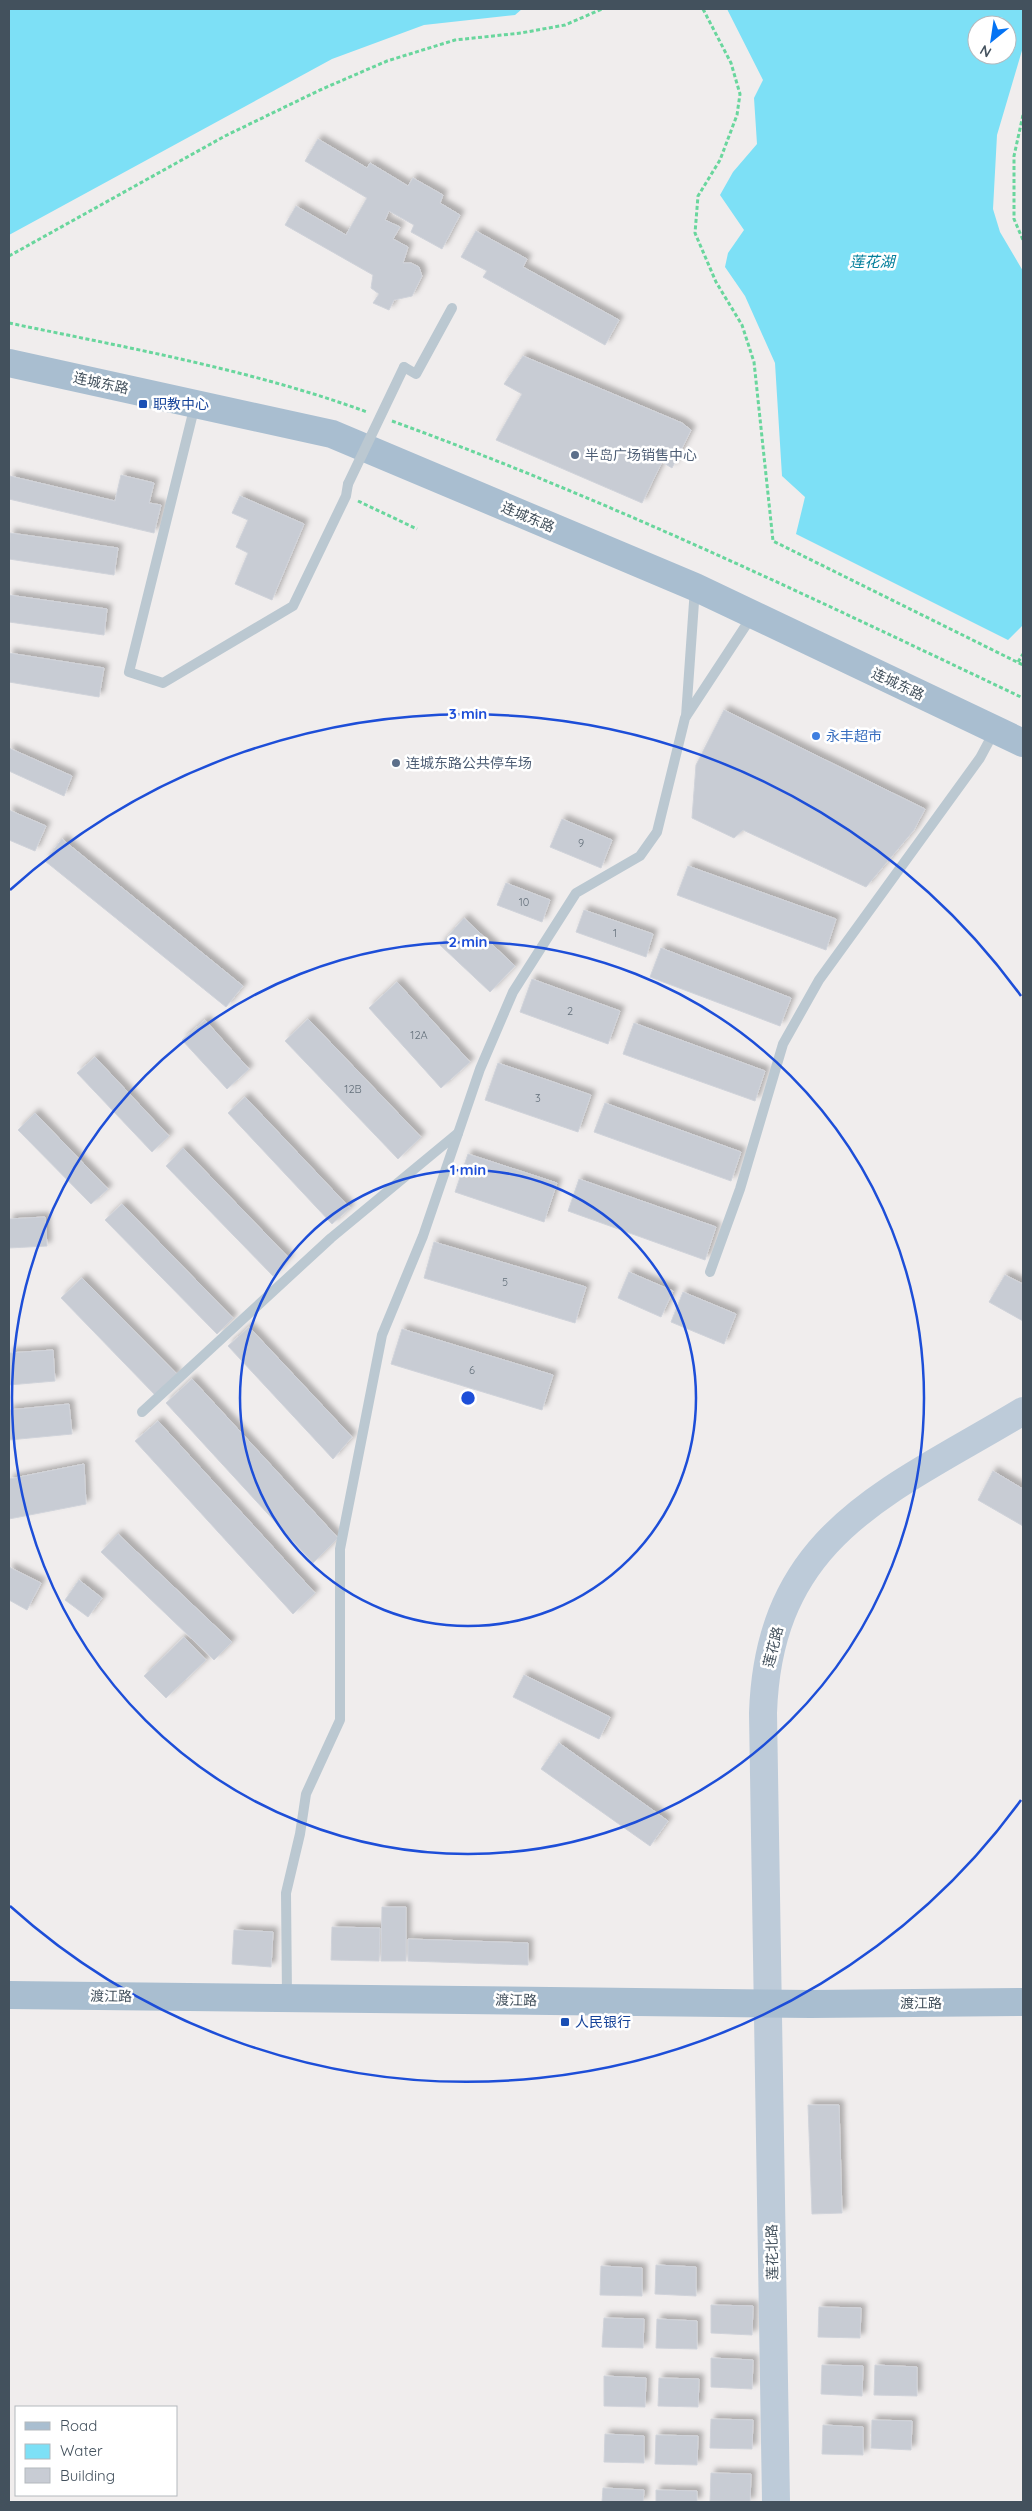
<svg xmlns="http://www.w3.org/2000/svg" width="1032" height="2511" font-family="Quicksand,'Noto Sans SC',sans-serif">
	<defs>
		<filter id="shadow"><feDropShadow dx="4.5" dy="-4.5" stdDeviation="2.5" flood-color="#0004"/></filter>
	</defs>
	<rect width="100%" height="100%" fill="#f0eded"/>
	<g fill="#7de0f6" fill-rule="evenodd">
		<path d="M9,9H522L515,15L424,25L332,59L9,235Z"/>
		<path d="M727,9H1023V47L997,135L993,209L1000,232L1023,271V625L1008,640L796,534L805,497L782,476L775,363L745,296L725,267L728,253L744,230L720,195L733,172L757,144L754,98L763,80ZM977,25H1007V55H977Z"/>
	</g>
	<g fill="#c8ccd4" stroke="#d0d3da" filter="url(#shadow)">
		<path d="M318,139L367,168L370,163L408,186L413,178L443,195L440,203L460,215L442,249L411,232L414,225L389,211L385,220L400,227L393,239L408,247L403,263H411L419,267L422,276L412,296L394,300L389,310L373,303L379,294L371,288L373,275L285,225L296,206L346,235L367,198L305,161Z"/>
		<path d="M476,231L527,259L523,267L619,320L605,345L483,277L487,271L461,257Z"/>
		<path d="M523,356L682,423L691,430L672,468L662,462L642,503L496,440L522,394L504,384Z"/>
		<path d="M121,475L154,483L149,503L161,505L154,533L9,499L10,476L115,501Z"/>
		<path d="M240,496L304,524L272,600L235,584L248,553L236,547L248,520L232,513Z"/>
		<path d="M10,533L118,548L114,575L9,559Z"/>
		<path d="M9,595L107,609L104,635L9,622Z"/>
		<path d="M9,653L104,668L99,697L9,682Z"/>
		<path d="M724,710L925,809L914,830L866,887L743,830L734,838L692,818L696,765Z"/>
		<path d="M9,748L72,776L64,796L9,771Z"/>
		<path d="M9,810L46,826L35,851L9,840Z"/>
		<path d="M562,819L612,840L601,868L550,847Z"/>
		<path d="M62,839L243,986L226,1007L45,861Z"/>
		<path d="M688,866L836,919L826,950L677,895Z"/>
		<path d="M506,883L550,900L542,922L497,905Z"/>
		<path d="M584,910L653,934L646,957L576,932Z"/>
		<path d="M464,918L515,966L490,992L440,945Z"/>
		<path d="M661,948L791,998L780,1026L650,977Z"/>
		<path d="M532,979L620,1011L608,1044L520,1012Z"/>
		<path d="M397,982L470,1062L441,1088L369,1008Z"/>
		<path d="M308,1019L421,1137L398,1159L285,1041Z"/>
		<path d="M205,1020L249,1069L227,1089L182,1040Z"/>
		<path d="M634,1023L765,1071L755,1101L623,1054Z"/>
		<path d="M95,1057L169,1136L152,1152L77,1073Z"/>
		<path d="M498,1063L591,1095L578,1132L485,1100Z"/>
		<path d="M245,1097L350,1208L332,1224L228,1113Z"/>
		<path d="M605,1103L741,1152L731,1181L594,1132Z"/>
		<path d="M35,1113L108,1189L91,1204L18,1130Z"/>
		<path d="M183,1148L289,1258L273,1276L166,1166Z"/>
		<path d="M468,1154L557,1183L544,1222L455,1192Z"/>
		<path d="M579,1179L716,1227L705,1260L568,1211Z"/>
		<path d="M122,1204L233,1318L217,1334L105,1220Z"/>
		<path d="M45,1217L47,1246L9,1248V1219Z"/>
		<path d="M434,1242L586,1287L575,1323L424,1278Z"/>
		<path d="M629,1272L673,1291L661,1317L618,1298Z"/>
		<path d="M1005,1275L1023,1284V1321L989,1302Z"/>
		<path d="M82,1278L177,1374L155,1395L61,1298Z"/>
		<path d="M683,1292L736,1314L724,1344L671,1322Z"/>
		<path d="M249,1327L352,1437L333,1459L228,1346Z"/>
		<path d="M402,1329L553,1375L542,1410L391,1364Z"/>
		<path d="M53,1350L55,1381L9,1385V1353Z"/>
		<path d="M192,1379L338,1538L313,1563L166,1403Z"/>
		<path d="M69,1404L72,1434L9,1440V1410Z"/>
		<path d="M158,1421L315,1593L293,1614L135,1441Z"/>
		<path d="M84,1464L86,1504L9,1519V1479Z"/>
		<path d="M993,1471L1023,1489V1526L978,1500Z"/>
		<path d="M118,1534L232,1642L214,1660L101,1552Z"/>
		<path d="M9,1567L41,1583L27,1610L9,1600Z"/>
		<path d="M79,1580L102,1598L88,1617L65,1600Z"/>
		<path d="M184,1637L206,1660L166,1698L144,1676Z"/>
		<path d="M524,1675L610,1717L599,1739L513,1697Z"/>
		<path d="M559,1743L668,1821L650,1846L541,1769Z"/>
		<path d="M382,1907H406V1961H381Z"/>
		<path d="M332,1927L380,1928L379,1961L331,1960Z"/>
		<path d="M234,1930L273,1932L271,1967L232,1964Z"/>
		<path d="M408,1939L528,1943V1965L408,1961Z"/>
		<path d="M808,2105H839L842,2213L812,2214Z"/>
		<path d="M656,2265L696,2267V2296L655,2294Z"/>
		<path d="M601,2266L642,2268V2296L600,2295Z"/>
		<path d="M711,2305L753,2306L752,2335L711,2333Z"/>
		<path d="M819,2307L861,2308L860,2338L818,2337Z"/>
		<path d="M604,2318L644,2319L643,2348L602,2347Z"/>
		<path d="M657,2319L697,2321V2349L656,2348Z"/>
		<path d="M711,2358L753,2360L752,2389L711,2387Z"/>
		<path d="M822,2365L863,2366L862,2396L821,2394Z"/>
		<path d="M875,2365L917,2367V2396L874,2395Z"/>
		<path d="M604,2376L646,2378L645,2407L604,2406Z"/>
		<path d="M659,2378L699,2379L698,2407L658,2406Z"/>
		<path d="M711,2419L753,2420L752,2449L710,2448Z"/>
		<path d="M872,2420L912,2421L911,2450L871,2448Z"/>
		<path d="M823,2425L863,2427V2455L822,2454Z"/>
		<path d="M605,2434L644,2436V2463L604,2462Z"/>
		<path d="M656,2435L698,2436L697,2465L655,2464Z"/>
		<path d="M711,2473L751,2474L750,2502L710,2501Z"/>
		<path d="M603,2488L644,2490L643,2502H602Z"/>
		<path d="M656,2490L697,2491V2502H656Z"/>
	</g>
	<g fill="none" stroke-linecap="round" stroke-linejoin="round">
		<g stroke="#69d69d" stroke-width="3" stroke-dasharray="4 2.5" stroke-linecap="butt">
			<path d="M703,9L731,63L740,94L737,115L720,160L698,196L695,233L716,282L742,325L754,362L773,541L1023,665"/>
			<path d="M1023,115L1014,156V219L1023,240"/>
			<path d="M9,256L225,136L320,90L387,61L455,40L521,33L565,25L602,9"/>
			<path d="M9,323C129,348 252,370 367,412"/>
			<path d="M392,421C609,500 815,599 1023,698"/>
			<path d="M358,501L417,529"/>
			<path d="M1018,662L1023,654"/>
		</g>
		<g stroke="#bbc8d1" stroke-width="10">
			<path d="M404,367L416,374L452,308"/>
			<path d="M195,405L129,672L163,683L293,606L346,496L348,484"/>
			<path d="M686,716L695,588"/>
			<path d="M710,1272L740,1189L783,1044L819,980L980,758L995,730"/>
			<path d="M142,1412L331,1238L458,1133"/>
			<path d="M287,1997L286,1893L300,1834L306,1794L340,1720V1549L382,1335L423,1236L480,1069L513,992L576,893L640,856L657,832L685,718L752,616"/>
		</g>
		<path stroke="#bdcbd9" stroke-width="28" d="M776,2502L763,1713C769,1533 889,1492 1023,1411"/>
		<g stroke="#a9bed0" stroke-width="28">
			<path d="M9,363L332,434L695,587L1023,743"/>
			<path d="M9,1995L811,2004L1023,2002"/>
		</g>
		<path stroke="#bbc8d1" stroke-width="10" d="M348,484L404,367"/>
	</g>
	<g fill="none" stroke="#1d4ed8" stroke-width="2.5">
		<circle cx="468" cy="1398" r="228"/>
		<circle cx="468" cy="1398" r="456"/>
		<path d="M1021 1800A684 684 0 0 1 10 1906M10 890A684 684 0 0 1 1021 996"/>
	</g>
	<g fill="#1a4fb4" stroke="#fff" stroke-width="2">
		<rect x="138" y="399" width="10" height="10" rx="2.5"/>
		<rect x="560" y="2017" width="10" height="10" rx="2.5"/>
	</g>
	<g fill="#5c6f8a" stroke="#fff" stroke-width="2">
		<circle cx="575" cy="455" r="5"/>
		<circle cx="396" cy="763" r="5"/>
	</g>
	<circle fill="#3f7fe0" stroke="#fff" stroke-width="2" cx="816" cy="736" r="5"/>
	<g text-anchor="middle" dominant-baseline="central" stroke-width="5" stroke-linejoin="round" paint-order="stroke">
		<g font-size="11" fill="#64707b">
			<text x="581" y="843">9</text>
			<text x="524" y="902">10</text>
			<text x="615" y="933">1</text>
			<text x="570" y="1011">2</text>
			<text x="419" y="1035">12A</text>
			<text x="353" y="1089">12B</text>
			<text x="538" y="1098">3</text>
			<text x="505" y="1282">5</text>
			<text x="472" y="1370">6</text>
		</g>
		<g font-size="14" fill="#43515d" stroke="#fff">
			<text transform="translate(101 383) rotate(12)">连城东路</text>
			<text transform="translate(528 517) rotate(23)">连城东路</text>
			<text transform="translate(898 684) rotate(25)">连城东路</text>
			<text transform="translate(773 1647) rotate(-76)">莲花路</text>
			<text transform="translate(111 1996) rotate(1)">渡江路</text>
			<text transform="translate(516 2000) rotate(1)">渡江路</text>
			<text x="921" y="2003">渡江路</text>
			<text transform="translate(772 2252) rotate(-91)">莲花北路</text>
		</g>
		<g font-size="14" fill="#164399" stroke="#fff" text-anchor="start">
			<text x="153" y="404">职教中心</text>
			<text x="575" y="2022">人民银行</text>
		</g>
		<g font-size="14" fill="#4e5e75" stroke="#fff" text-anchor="start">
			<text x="585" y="455">半岛广场销售中心</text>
			<text x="406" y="763">连城东路公共停车场</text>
		</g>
		<g font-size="14" fill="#366cbe" stroke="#fff" text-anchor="start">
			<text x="826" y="736">永丰超市</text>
		</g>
		<g font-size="15" font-style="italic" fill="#037f9b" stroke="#fff">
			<text x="872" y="261">莲花湖</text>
		</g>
	</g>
	<circle cx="468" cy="1398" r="8" fill="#1d4ed8" stroke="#fff" stroke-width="2.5"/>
	<g font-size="15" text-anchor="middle" font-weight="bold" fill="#1d4ed8" stroke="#fff" stroke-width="5" stroke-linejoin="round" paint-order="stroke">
		<text x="468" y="719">3 min</text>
		<text x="468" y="947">2 min</text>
		<text x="468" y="1175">1 min</text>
	</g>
	<rect width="1032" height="2511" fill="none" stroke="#43515d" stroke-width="20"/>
	<rect x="15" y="2406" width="162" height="90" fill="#ffffff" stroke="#b4b9be"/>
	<rect x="25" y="2422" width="25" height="8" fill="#a9bed0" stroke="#b4b9be"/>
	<text x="60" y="2431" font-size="15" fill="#43515d">Road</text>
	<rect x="25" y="2444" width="25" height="15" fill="#7de0f6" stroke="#b4b9be"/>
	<text x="60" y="2456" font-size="15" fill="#43515d">Water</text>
	<rect x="25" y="2468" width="25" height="15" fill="#c8ccd4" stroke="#b4b9be"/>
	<text x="60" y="2481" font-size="15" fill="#43515d">Building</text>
	<g transform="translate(992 40) rotate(210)"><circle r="24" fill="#ffffff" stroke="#b4b9be"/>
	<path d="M0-4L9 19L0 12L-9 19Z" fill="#0373f4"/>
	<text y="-8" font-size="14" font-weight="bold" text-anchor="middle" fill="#43515d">N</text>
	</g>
</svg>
